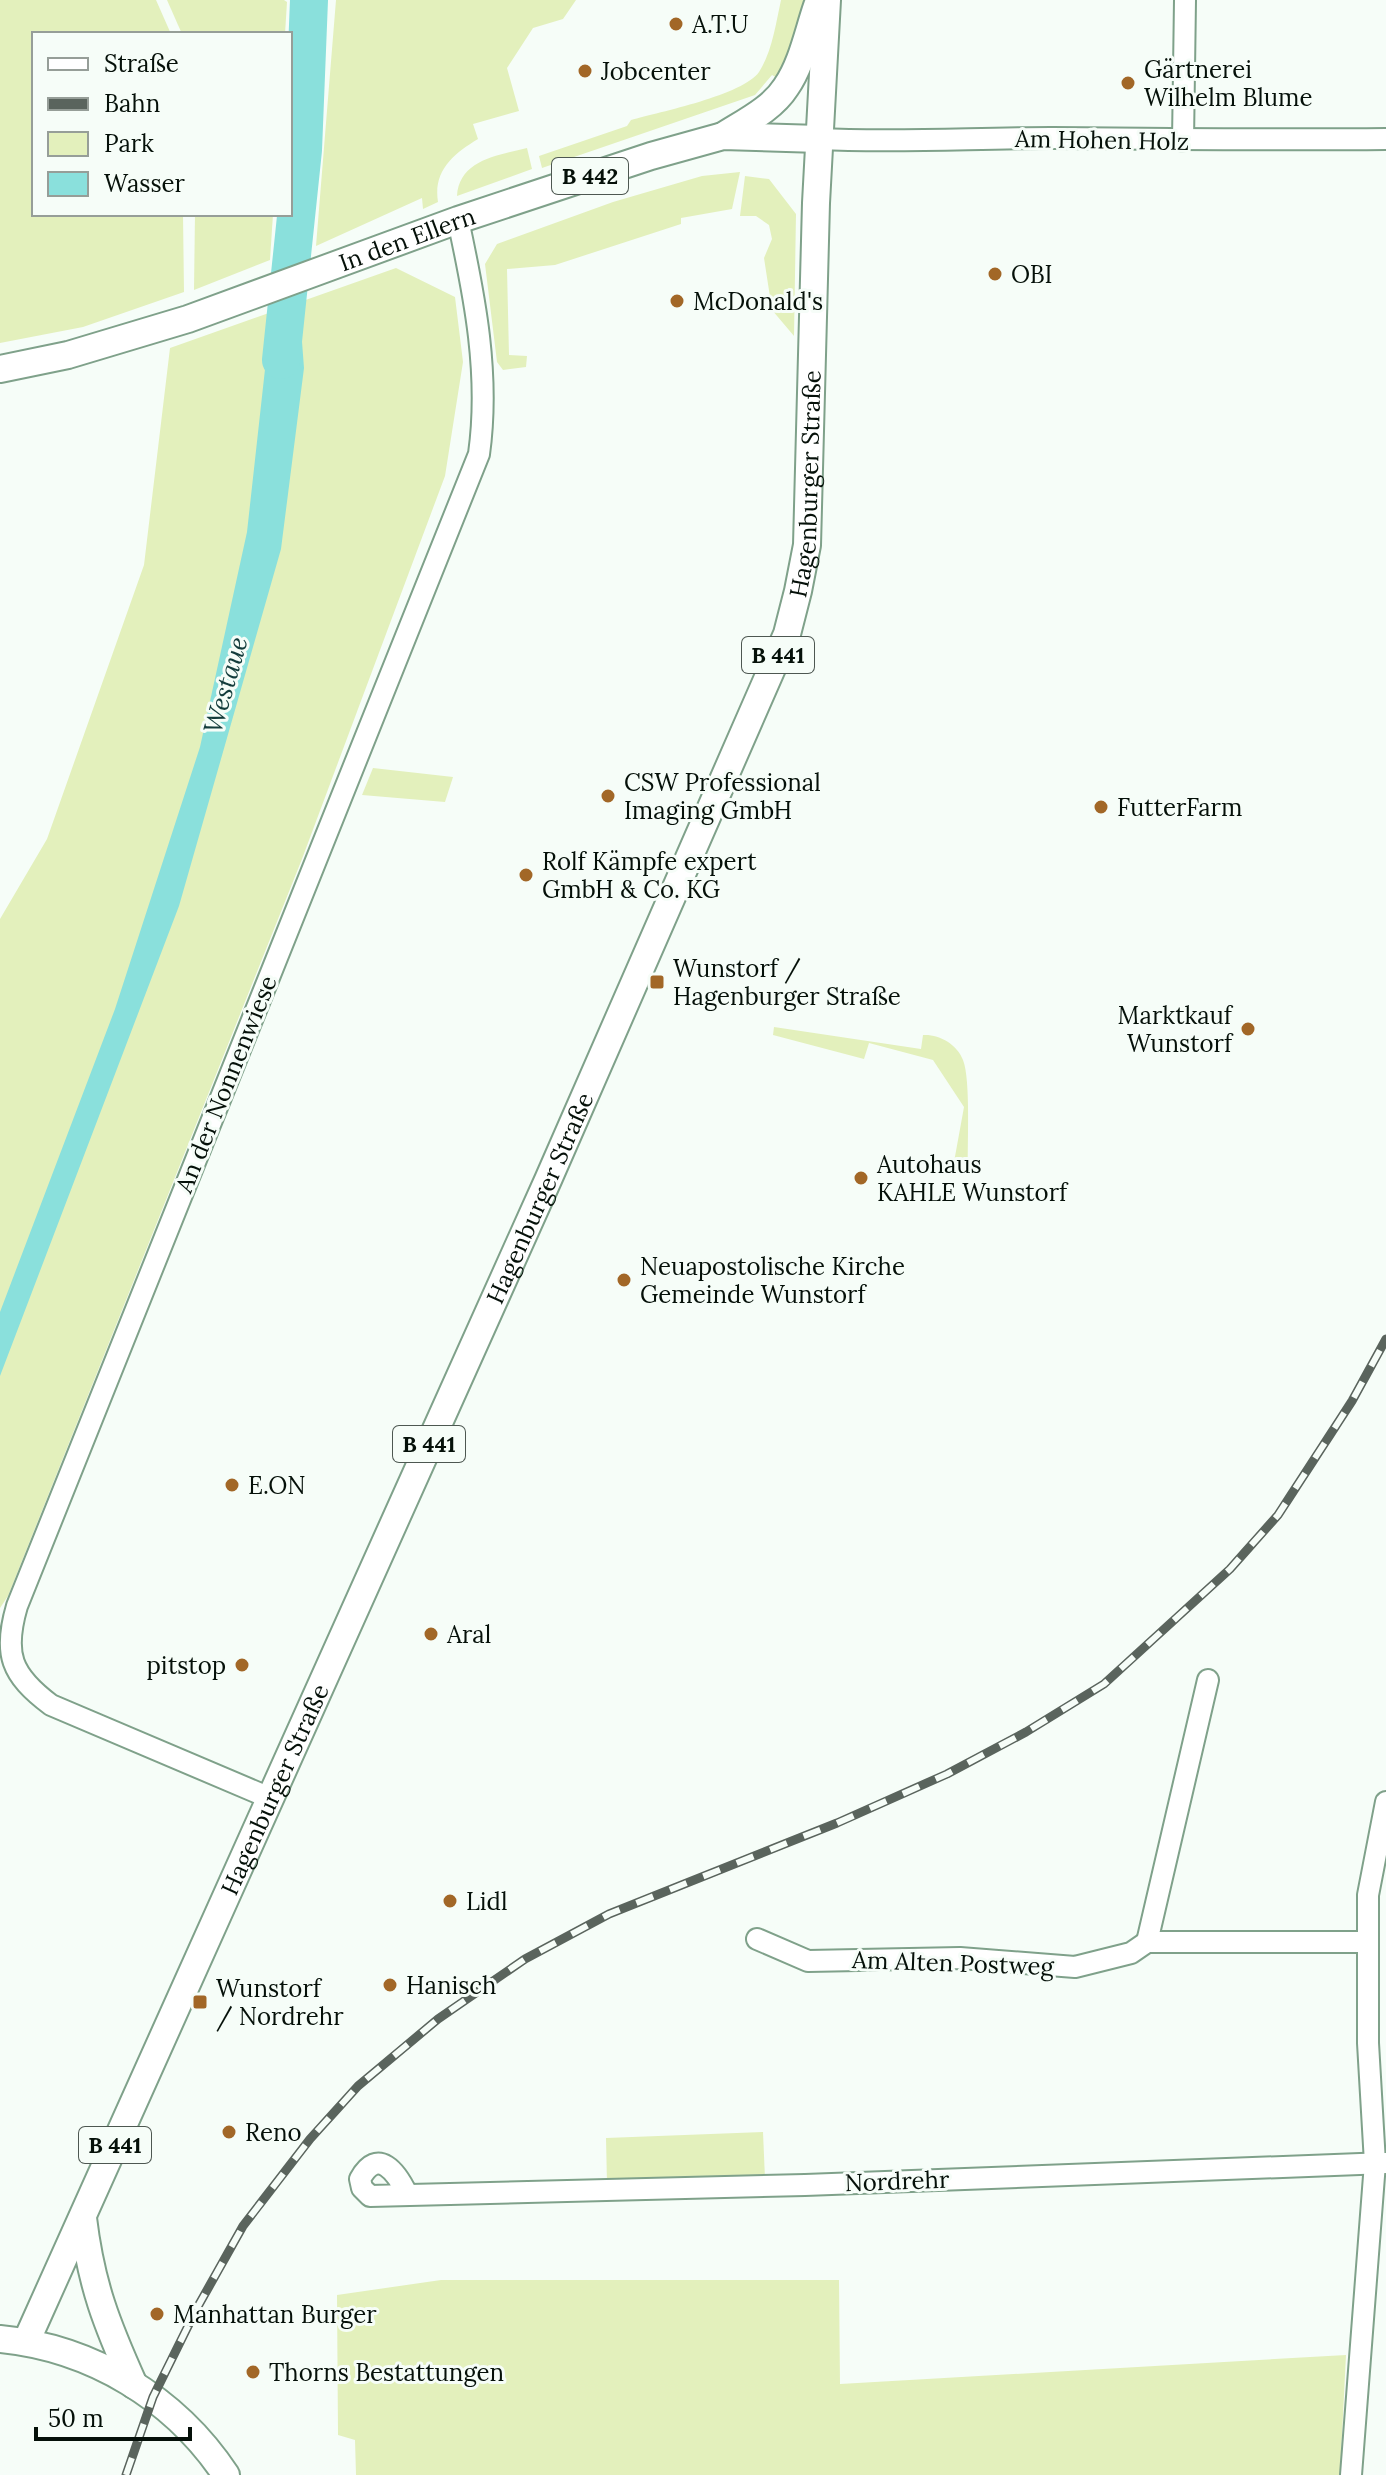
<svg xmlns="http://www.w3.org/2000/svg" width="1386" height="2475" font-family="Lora,serif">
	<rect width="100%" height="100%" fill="#f6fdf8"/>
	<g fill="#e3f0bc">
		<path d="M0,0H156L171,34H34V214H183L184,292L83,327L0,343Z"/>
		<path d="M167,0H284L287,2L285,34H182Z"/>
		<path d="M336,0H576L563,19L533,28L507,68L519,111L473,124L478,139C453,154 433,171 438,202L423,209L422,198L316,246Z"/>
		<path d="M781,0H804L789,68L781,80L772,75L755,95L542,168L539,156L627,126L631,120C660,112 743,95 759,72C772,52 776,23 781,0Z"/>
		<path d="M527,148L532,169L457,196C459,160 498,155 527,148Z"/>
		<path d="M740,172L732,209L681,218V224L555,265L507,269L509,355L527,356L526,367L503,370L497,362L485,264L497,244L613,202L702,176Z"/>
		<path d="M745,176L769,179L796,214L794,336L772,310L764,258L772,239L769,225L756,216H740Z"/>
		<path d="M195,214H273L270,260L194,290Z"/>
		<path d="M396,268L455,297L463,362L445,476L302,859L8,1596L0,1608V919L47,839L144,565L170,348Z"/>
		<path d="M373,768L453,777L445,802L362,795Z"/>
		<path d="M774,1027L921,1049L923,1035C939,1034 957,1044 963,1060C971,1080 967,1148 968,1173H952L964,1107L933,1060L869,1043L864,1059L773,1035Z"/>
		<path d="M763,2132L765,2179L607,2184L606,2138Z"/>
		<path d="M441,2280H839L840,2384L1346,2355L1340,2475H356L355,2440L338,2435L337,2295Z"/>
	</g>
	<path fill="#8ae0dc" d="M299,302L304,368L281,549L179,906L0,1376V1312L115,1009L200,747L247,532L271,315Z"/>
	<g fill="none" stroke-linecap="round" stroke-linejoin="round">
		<path stroke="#8ae0dc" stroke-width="38" d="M281,360L303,150L309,0"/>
		<g stroke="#7fa18a" stroke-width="24">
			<g id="minor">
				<path d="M819,139C897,143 973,138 1051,138C1163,139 1274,140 1386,139"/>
				<path d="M1183,141L1185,0"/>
				<path d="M270,1798L51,1705C11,1675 3,1654 17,1606L479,454C490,375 475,298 458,220"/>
				<path d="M757,1939L808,1961L960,1958L1075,1967L1131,1953L1147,1942H1366"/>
				<path d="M1147,1942L1208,1680"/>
				<path d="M407,2194C397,2173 378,2146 360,2179L362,2188L370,2196L805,2185L1386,2163"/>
				<path d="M1351,2475L1375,2163L1368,2043V1895L1386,1802"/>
			</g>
		</g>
		<g stroke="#7fa18a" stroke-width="30">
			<g id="major">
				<path d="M723,136C745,122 772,109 786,87C802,64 808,32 817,6"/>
				<path id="s1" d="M0,369L68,355L188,319L458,220L651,156L723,136L819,139"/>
				<path d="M83,2218C91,2285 107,2325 134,2385"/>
				<path d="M0,2339C92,2348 175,2398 226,2475"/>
				<path id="s2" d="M26,2342L548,1180L787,634L798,591L807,545L816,203L827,0"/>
			</g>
		</g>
		<use href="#minor" stroke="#fff" stroke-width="20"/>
		<use href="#major" stroke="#fff" stroke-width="26"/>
		<g stroke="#5a645d" stroke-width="9">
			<path id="rail" d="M126,2475L153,2397L197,2308L243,2226L310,2139L358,2086L438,2019L525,1959L609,1914L837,1823L947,1774L1026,1732L1104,1684L1230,1569L1278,1515L1352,1401L1386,1339"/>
		</g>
		<use href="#rail" stroke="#f6fdf8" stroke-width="6" stroke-dasharray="18" stroke-linecap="butt"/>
	</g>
	<g fill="#a26727" stroke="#f6fdf8" stroke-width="3">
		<circle cx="676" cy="24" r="8"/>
		<circle cx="585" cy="71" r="8"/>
		<circle cx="1128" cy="83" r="8"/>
		<circle cx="995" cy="274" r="8"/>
		<circle cx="677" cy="301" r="8"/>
		<circle cx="608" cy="796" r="8"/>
		<circle cx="1101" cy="807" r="8"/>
		<circle cx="526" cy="875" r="8"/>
		<rect x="649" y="974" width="16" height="16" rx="4"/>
		<circle cx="1248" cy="1029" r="8"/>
		<circle cx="861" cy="1178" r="8"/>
		<circle cx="624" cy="1280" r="8"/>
		<circle cx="232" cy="1485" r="8"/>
		<circle cx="431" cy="1634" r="8"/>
		<circle cx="242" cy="1665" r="8"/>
		<circle cx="450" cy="1901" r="8"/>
		<circle cx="390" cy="1985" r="8"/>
		<rect x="192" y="1994" width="16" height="16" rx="4"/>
		<circle cx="229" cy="2132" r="8"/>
		<circle cx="157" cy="2314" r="8"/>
		<circle cx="253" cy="2372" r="8"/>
	</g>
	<g text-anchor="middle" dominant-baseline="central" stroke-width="6" stroke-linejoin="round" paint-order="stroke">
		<g fill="#f6fdf8" stroke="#4d5751" stroke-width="2">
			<rect x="552" y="158" width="76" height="36" rx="6"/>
			<rect x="742" y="637" width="72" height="36" rx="6"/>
			<rect x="393" y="1426" width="72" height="36" rx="6"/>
			<rect x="79" y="2127" width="72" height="36" rx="6"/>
		</g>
		<g font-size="22" font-weight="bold" fill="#051009">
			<text x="590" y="176">B 442</text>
			<text x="778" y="655">B 441</text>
			<text x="429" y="1444">B 441</text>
			<text x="115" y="2145">B 441</text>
		</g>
		<g font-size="24" fill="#051009" stroke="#f6fdf8" text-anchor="start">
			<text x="692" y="24">A.T.U</text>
			<text x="1144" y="69">Gärtnerei<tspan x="1144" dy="28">Wilhelm Blume</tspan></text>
			<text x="601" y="71">Jobcenter</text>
			<text x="1011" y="274">OBI</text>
			<text x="693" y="301">McDonald's</text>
			<text x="624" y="782">CSW Professional<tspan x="624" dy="28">Imaging GmbH</tspan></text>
			<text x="1117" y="807">FutterFarm</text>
			<text x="542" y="861">Rolf Kämpfe expert<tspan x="542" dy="28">GmbH &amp; Co. KG</tspan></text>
			<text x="673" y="968">Wunstorf /<tspan x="673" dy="28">Hagenburger Straße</tspan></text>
			<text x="1232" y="1015" text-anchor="end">Marktkauf<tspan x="1232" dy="28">Wunstorf</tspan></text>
			<text x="877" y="1164">Autohaus<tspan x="877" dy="28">KAHLE Wunstorf</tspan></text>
			<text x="640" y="1266">Neuapostolische Kirche<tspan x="640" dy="28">Gemeinde Wunstorf</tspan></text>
			<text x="248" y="1485">E.ON</text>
			<text x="447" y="1634">Aral</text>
			<text x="226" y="1665" text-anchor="end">pitstop</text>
			<text x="466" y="1901">Lidl</text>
			<text x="406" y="1985">Hanisch</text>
			<text x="216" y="1988">Wunstorf<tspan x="216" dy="28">/ Nordrehr</tspan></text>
			<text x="245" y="2132">Reno</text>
			<text x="173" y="2314">Manhattan Burger</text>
			<text x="269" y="2372">Thorns Bestattungen</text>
		</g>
		<g font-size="24" fill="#051009" stroke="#f6fdf8">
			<text transform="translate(1102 140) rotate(1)">Am Hohen Holz</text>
			<text stroke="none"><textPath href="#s1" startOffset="428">In den Ellern</textPath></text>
			<text stroke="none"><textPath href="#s2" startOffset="2022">Hagenburger Straße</textPath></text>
			<text transform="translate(226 1084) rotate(-68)">An der Nonnenwiese</text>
			<text stroke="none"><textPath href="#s2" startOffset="1254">Hagenburger Straße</textPath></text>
			<text stroke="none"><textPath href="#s2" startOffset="606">Hagenburger Straße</textPath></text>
			<text transform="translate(953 1963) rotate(2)">Am Alten Postweg</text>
			<text transform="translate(897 2181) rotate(-2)">Nordrehr</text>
		</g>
		<g font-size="26" font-style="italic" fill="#133c3b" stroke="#f6fdf8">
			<text transform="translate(225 685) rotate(-74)">Westaue</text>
		</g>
	</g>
	<rect x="32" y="32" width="260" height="184" fill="#f6fdf8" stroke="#969e98" stroke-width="2"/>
	<rect x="48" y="58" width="40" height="12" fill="#ffffff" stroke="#969e98" stroke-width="2"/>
	<text x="104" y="72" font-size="24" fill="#051009">Straße</text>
	<rect x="48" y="98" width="40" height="12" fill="#5a645d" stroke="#969e98" stroke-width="2"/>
	<text x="104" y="112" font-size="24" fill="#051009">Bahn</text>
	<rect x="48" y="132" width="40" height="24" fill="#e3f0bc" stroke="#969e98" stroke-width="2"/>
	<text x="104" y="152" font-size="24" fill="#051009">Park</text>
	<rect x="48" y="172" width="40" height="24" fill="#8ae0dc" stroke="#969e98" stroke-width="2"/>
	<text x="104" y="192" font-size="24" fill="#051009">Wasser</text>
	<path d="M36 2427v12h154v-12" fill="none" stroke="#051009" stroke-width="4"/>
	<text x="48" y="2427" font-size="24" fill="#051009" stroke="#f6fdf8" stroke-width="6" paint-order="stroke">50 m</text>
</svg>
